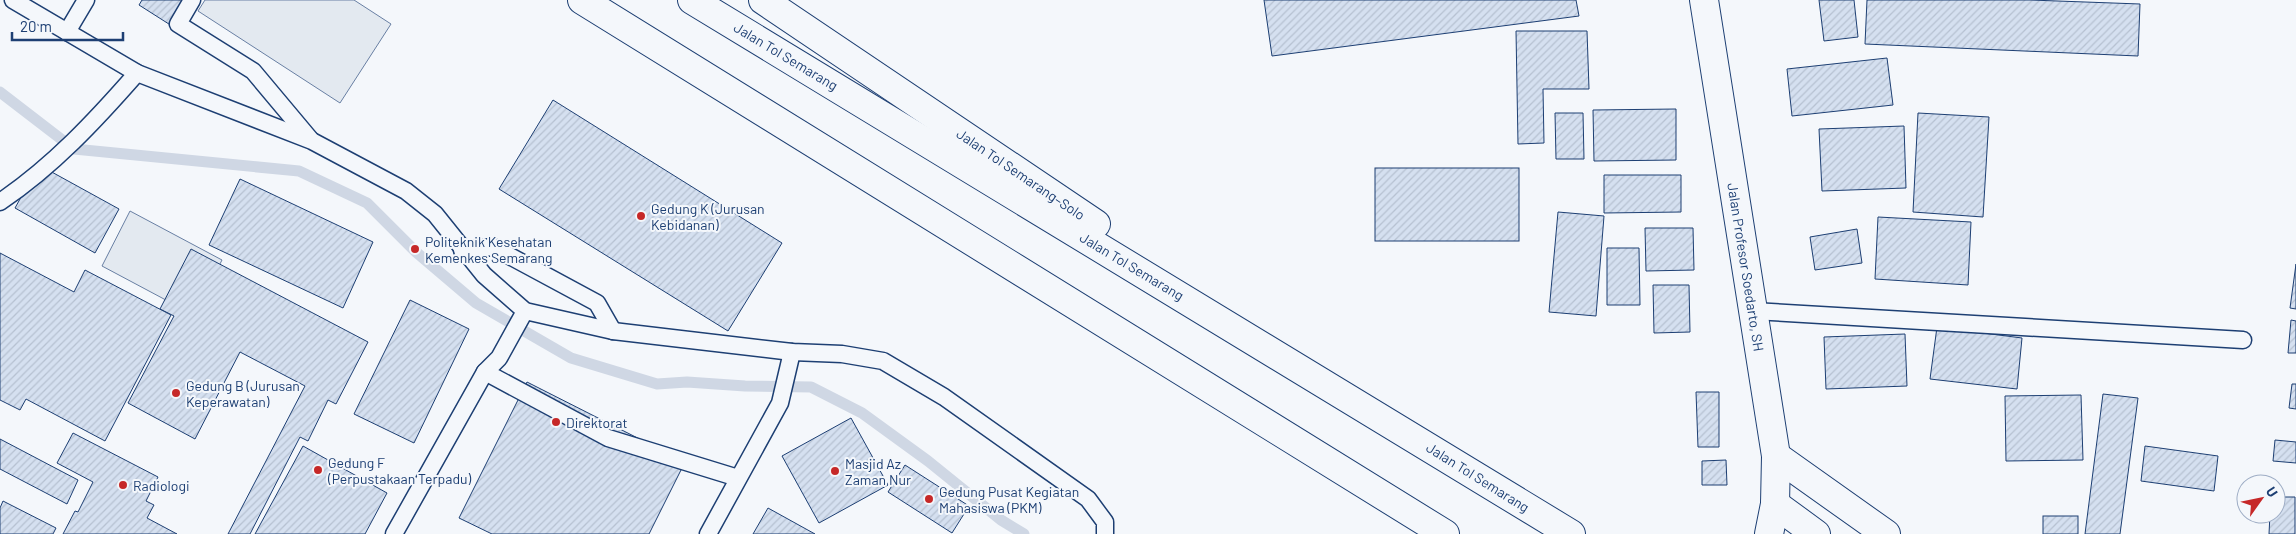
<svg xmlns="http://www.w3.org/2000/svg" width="2296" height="534" font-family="Barlow,sans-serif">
	<defs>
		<pattern id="building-hatch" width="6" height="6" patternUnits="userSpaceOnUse" patternTransform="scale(1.25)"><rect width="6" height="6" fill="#d5e0f0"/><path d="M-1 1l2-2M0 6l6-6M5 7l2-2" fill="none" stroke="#b6c1d1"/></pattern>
	</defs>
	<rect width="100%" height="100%" fill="#f4f7fb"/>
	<g fill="#e3e9f0" stroke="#687fa3">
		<path d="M205,0H354L391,24L340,103L198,11Z"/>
		<path d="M130,211L222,260L194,315L102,266Z"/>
	</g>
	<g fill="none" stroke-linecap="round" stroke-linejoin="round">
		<path stroke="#cfd7e4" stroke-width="11" d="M0,92L74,149L299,171L367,203L416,252L476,303L571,358L657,384L687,382L745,386L811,387L862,413L928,461L1001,520L1024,534"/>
	</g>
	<g fill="url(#building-hatch)" stroke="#1d3f73">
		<path d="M142,0H188L172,26L139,5Z"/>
		<path d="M1264,0H1576L1579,16L1272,56Z"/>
		<path d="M1819,0H1854L1858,37L1824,41Z"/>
		<path d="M1867,0H2030L2140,4L2138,56L1865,44Z"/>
		<path d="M1516,31H1587L1589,89H1543L1544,143L1518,144Z"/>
		<path d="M1887,58L1893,105L1792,116L1787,69Z"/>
		<path d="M553,100L782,243L728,331L499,189Z"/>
		<path d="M1676,109V160L1594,161L1593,110Z"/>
		<path d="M1555,113H1583L1584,159H1556Z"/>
		<path d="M1918,113L1989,117L1983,217L1913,212Z"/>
		<path d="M1904,126L1906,188L1822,191L1819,129Z"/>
		<path d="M39,165L119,209L95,253L15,208Z"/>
		<rect x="1375" y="168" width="144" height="73"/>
		<path d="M1604,175H1681V212L1604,213Z"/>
		<path d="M240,179L373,242L343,308L209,245Z"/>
		<path d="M1558,212L1604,216L1596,316L1549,312Z"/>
		<path d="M1878,217L1971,222L1968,285L1875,279Z"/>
		<path d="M1645,228H1693L1694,270L1646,271Z"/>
		<path d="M1857,229L1862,263L1815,270L1810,237Z"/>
		<path d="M1607,248H1639L1640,305H1607Z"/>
		<path d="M191,249L368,342L336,404L328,400L308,441L300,437L250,534H228L305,386L240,352L195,439L128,403L174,316L160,309Z"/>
		<path d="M0,253L74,292L85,270L171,315L105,441L26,399L20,410L0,400Z"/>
		<path d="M2296,264V309L2290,308Z"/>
		<path d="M1653,285H1689L1690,332L1654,333Z"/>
		<path d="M410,300L469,329L414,443L354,414Z"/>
		<path d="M2291,320L2296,321V353H2288Z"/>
		<path d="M1937,327L2022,338L2017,389L1930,379Z"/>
		<path d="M1905,334L1907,386L1826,389L1824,337Z"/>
		<path d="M527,382L685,462L649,534H492L459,518Z"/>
		<path d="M2292,384H2296V409L2289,408Z"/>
		<path d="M1696,392H1719V447H1698Z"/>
		<path d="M2103,394L2138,398L2120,534H2085Z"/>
		<path d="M2081,395L2083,460L2006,461L2005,396Z"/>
		<path d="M851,418L888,485L819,523L782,456Z"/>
		<path d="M73,433L158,477L146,501L154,505L147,518L177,534H63L75,511L78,512L93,482L57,463Z"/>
		<path d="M0,439L78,480L67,504L0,469Z"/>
		<path d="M2275,440L2296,442V463L2273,461Z"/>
		<path d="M303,446L387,493L365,534H255Z"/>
		<path d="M2145,446L2218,456L2214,491L2141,481Z"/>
		<path d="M1726,460L1727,485H1702V461Z"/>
		<path d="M905,465L969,506L952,533L888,492Z"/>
		<path d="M2276,497H2295V534H2269L2270,514H2276Z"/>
		<path d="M3,501L56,528L53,534H0V508Z"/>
		<path d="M768,508L815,534H753Z"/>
		<rect x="2043" y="516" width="35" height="18"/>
	</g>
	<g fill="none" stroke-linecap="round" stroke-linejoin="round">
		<g stroke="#1d3f73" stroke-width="19">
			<g id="lane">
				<path d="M13,0L137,73L312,141L406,191L435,214L484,275L525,311L613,331L792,352L842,354L883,361L944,397L1088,499L1105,522V534"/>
				<path d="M192,0L178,24L253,71L310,139"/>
				<path d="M67,32L86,0"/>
				<path d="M0,202C53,166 95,121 137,73"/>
				<path d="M462,250L493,247L597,303L613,331"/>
				<path d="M1753,311L2243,340"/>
				<path d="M485,372L608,438L738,478"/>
				<path d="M394,534L485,372L499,358L525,311"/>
				<path d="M708,534L780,403L792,352"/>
			</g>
		</g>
		<g stroke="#1d3f73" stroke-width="30">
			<g id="secondary">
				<path d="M1704,0L1776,456L1775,504L1769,534"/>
				<path d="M1776,456L1886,534"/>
				<path d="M1775,504L1816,534"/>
			</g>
		</g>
		<g stroke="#1d3f73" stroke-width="30">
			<g id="highway">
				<path d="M582,0L1445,534"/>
				<path d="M692,0L1571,534"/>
				<path d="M763,0L1096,224"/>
			</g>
		</g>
		<use href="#lane" stroke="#f4f7fb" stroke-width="16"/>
		<use href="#secondary" stroke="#f4f7fb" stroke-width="28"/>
		<use href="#highway" stroke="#f4f7fb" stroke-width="28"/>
	</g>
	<g fill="#c62828" stroke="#f4f7fb" stroke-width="2">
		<circle cx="641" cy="216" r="5"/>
		<circle cx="415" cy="249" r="5"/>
		<circle cx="176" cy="393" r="5"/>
		<circle cx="556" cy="422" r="5"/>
		<circle cx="318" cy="470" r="5"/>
		<circle cx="835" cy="471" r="5"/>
		<circle cx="123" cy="485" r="5"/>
		<circle cx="929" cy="499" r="5"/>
	</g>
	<g text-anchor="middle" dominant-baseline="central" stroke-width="4" stroke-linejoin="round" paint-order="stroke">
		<g font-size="14" fill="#1d3f73" stroke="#f4f7fb">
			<text transform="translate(786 56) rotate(31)">Jalan Tol Semarang</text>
			<text transform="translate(1021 174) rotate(34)">Jalan Tol Semarang–Solo</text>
			<text transform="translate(1132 266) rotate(31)">Jalan Tol Semarang</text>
			<text transform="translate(1746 267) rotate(81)">Jalan Profesor Soedarto, SH</text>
			<text transform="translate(1478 477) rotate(32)">Jalan Tol Semarang</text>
		</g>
		<g font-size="14" fill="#1d3f73" stroke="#f4f7fb" text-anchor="start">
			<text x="651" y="208">Gedung K (Jurusan<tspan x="651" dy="16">Kebidanan)</tspan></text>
			<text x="425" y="241">Politeknik Kesehatan<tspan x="425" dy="16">Kemenkes Semarang</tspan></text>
			<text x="186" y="385">Gedung B (Jurusan<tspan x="186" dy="16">Keperawatan)</tspan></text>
			<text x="566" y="422">Direktorat</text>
			<text x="328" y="462">Gedung F<tspan x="328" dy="16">(Perpustakaan Terpadu)</tspan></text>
			<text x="845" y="463">Masjid Az<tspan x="845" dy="16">Zaman Nur</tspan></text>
			<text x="133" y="485">Radiologi</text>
			<text x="939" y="491">Gedung Pusat Kegiatan<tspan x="939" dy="16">Mahasiswa (PKM)</tspan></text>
		</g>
	</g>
	<g transform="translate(2261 499) rotate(57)"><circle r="24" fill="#f4f7fb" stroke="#9eadc5"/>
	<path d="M0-4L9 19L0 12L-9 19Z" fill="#c62828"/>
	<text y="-8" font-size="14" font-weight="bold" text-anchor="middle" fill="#1d3f73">U</text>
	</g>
	<path d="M12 32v8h111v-8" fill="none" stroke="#1d3f73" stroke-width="2.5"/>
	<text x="20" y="32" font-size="15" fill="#1d3f73" stroke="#f4f7fb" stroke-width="4" paint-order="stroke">20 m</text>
</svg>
